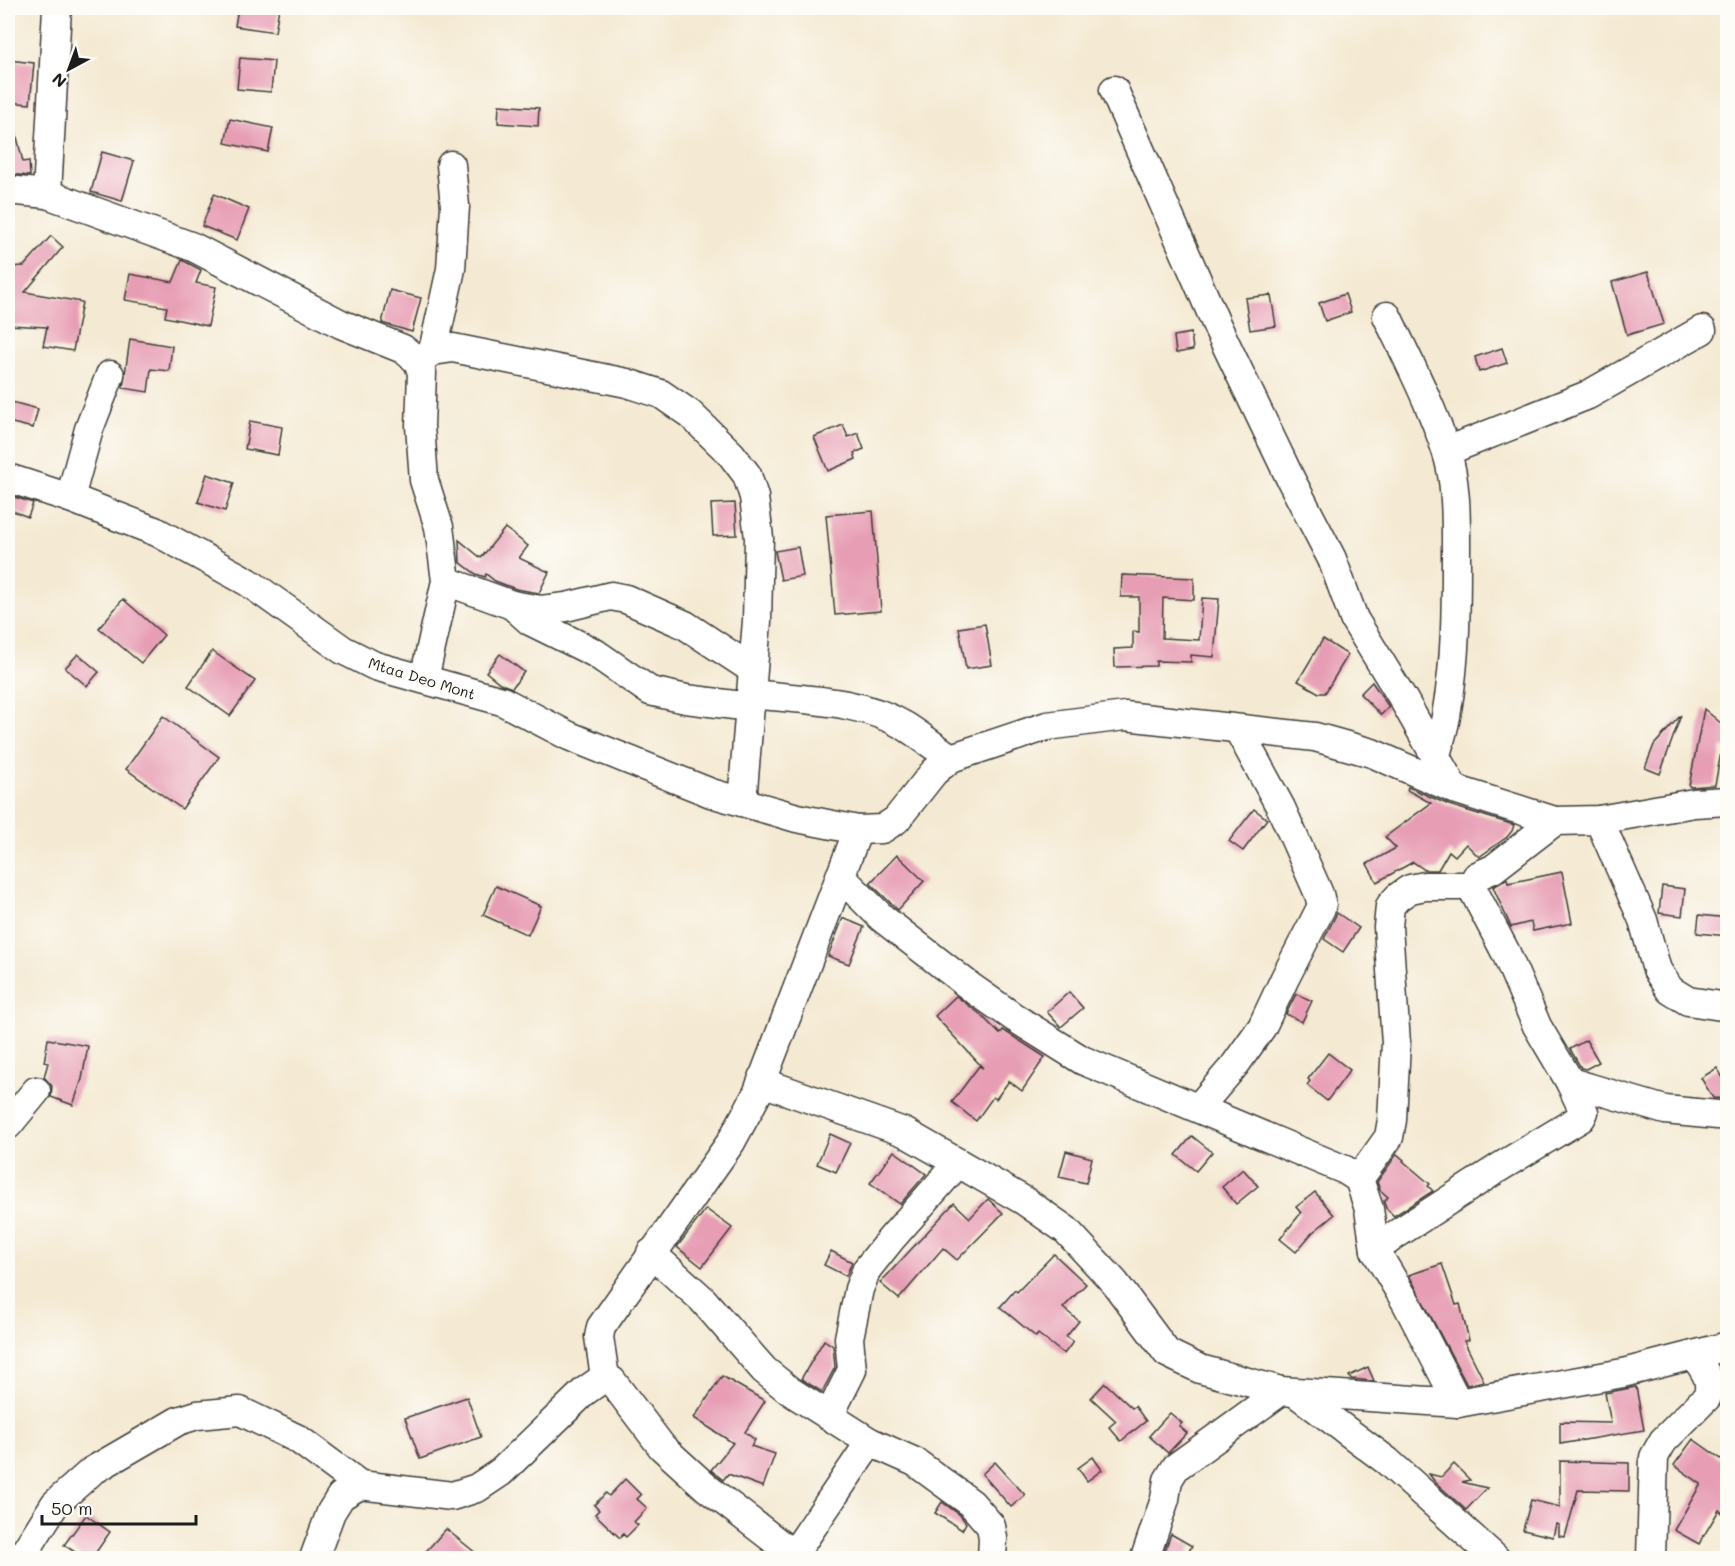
<svg xmlns="http://www.w3.org/2000/svg" width="1735" height="1566" font-family="Mali,sans-serif">
	<rect width="100%" height="100%" fill="#fdfcf7"/>
	<filter id="ink" filterUnits="userSpaceOnUse"><feTurbulence type="fractalNoise" baseFrequency=".0167" numOctaves="2"/><feDisplacementMap in="SourceGraphic" scale="12" xChannelSelector="R" yChannelSelector="G"/><feConvolveMatrix kernelMatrix="1 2 1 2 8 2 1 2 1" color-interpolation-filters="sRGB"/></filter>
	<filter id="wash" filterUnits="userSpaceOnUse"><feTurbulence type="fractalNoise" baseFrequency=".008" numOctaves="4" result="noise"/><feDisplacementMap in="SourceGraphic" scale="24" xChannelSelector="R" yChannelSelector="G"/><feGaussianBlur stdDeviation="1.35" result="paint"/><feColorMatrix in="noise" values="0 0 0 0 0 0 0 0 0 0 0 0 0 0 0 0 0 1.4 0 .05"/><feComposite in="paint" operator="in"/></filter>
	<g filter="url(#wash)">
		<rect width="100%" height="100%" fill="#f4e9d2"/>
		<g id="blocks">
			<g fill="#e79db4">
				<path d="M238,8H279L275,32L235,26Z"/>
				<path d="M240,58L274,61L271,92L237,89Z"/>
				<path d="M8,60L34,63L30,104L8,102Z"/>
				<path d="M499,105L539,108L538,126L498,123Z"/>
				<path d="M230,119L273,128L268,152L225,143Z"/>
				<path d="M14,125L23,162L29,161L30,176L8,174V126Z"/>
				<path d="M102,152L134,161L122,201L91,192Z"/>
				<path d="M214,194L249,209L237,240L202,226Z"/>
				<path d="M51,236L63,247L25,292L82,302L73,351L43,346L47,327L8,325V267L24,266Z"/>
				<path d="M182,260L201,270L196,283L216,287L208,326L165,317L167,307L125,300L130,274L173,282Z"/>
				<path d="M1648,272L1664,324L1627,335L1612,282Z"/>
				<path d="M390,290L421,298L412,332L382,323Z"/>
				<path d="M1345,294L1351,312L1325,321L1319,303Z"/>
				<path d="M1271,295L1276,326L1250,330L1245,298Z"/>
				<path d="M1191,333L1193,350L1176,353L1174,336Z"/>
				<path d="M130,339L172,346L169,371L151,369L148,392L123,388Z"/>
				<path d="M1502,348L1507,363L1479,372L1475,357Z"/>
				<path d="M8,401L38,409L33,428L8,422Z"/>
				<path d="M250,421L282,427L278,455L245,449Z"/>
				<path d="M843,425L848,437L858,433L864,449L854,453L856,459L828,471L814,437Z"/>
				<path d="M207,474L234,483L225,511L198,502Z"/>
				<path d="M8,495L33,503L28,517L8,509Z"/>
				<path d="M735,503L737,535L713,536L711,504Z"/>
				<path d="M873,511L881,611L835,615L826,515Z"/>
				<path d="M505,528L528,546L519,558L549,572L539,593L516,589L495,581L486,574L485,577L476,574L460,562L459,540L481,558Z"/>
				<path d="M798,547L803,576L781,580L775,551Z"/>
				<path d="M1122,575L1194,578V600L1163,598L1162,638L1199,640L1202,598L1219,599L1214,657L1191,655V662L1156,661V666L1115,667L1114,649L1133,648V631L1139,632V597H1121Z"/>
				<path d="M123,599L164,635L141,663L99,628Z"/>
				<path d="M985,624L992,665L966,669L959,628Z"/>
				<path d="M1323,639L1348,655L1325,693H1319L1298,681Z"/>
				<path d="M212,651L255,681L230,716L188,686Z"/>
				<path d="M78,654L99,672L87,686L65,668Z"/>
				<path d="M500,654L524,672L512,688L501,684L486,672Z"/>
				<path d="M1372,682L1389,707L1381,715L1360,694Z"/>
				<path d="M1704,709L1728,729V748L1722,747L1715,785L1691,787L1689,786Z"/>
				<path d="M1681,715L1660,774L1645,768L1654,745Z"/>
				<path d="M163,716L219,757L182,809L126,769Z"/>
				<path d="M1408,787L1449,805L1514,825L1512,831L1507,837L1479,857L1466,844L1455,856L1449,851L1438,870H1425L1413,862L1377,882L1367,864L1396,848L1385,837L1431,803L1407,790Z"/>
				<path d="M1254,809L1267,819L1243,851L1229,841Z"/>
				<path d="M897,855L924,881L898,910L870,883Z"/>
				<path d="M1562,872L1572,923L1533,931L1531,922L1511,927L1493,887L1507,879L1508,883Z"/>
				<path d="M496,886L541,906L528,935L483,915Z"/>
				<path d="M1662,886L1685,889L1682,916L1659,913Z"/>
				<path d="M1337,913L1359,928L1343,952L1324,939Z"/>
				<path d="M1699,915L1728,918V936L1697,933Z"/>
				<path d="M843,918L864,927L849,964L828,956Z"/>
				<path d="M1069,992L1083,1008L1061,1027L1047,1012Z"/>
				<path d="M1296,994L1312,1001L1302,1022L1286,1014Z"/>
				<path d="M956,996L980,1014L1000,1034L1003,1030L1045,1057L1022,1091L1009,1081L996,1099L993,1097L976,1121L952,1102L979,1066L983,1068L935,1016Z"/>
				<path d="M48,1039L88,1046L82,1079L73,1105L51,1097L52,1086L44,1077L48,1063L44,1062Z"/>
				<path d="M1586,1040L1599,1062L1586,1069L1581,1068L1570,1049Z"/>
				<path d="M1328,1053L1350,1070L1327,1101L1307,1085L1310,1081L1308,1079Z"/>
				<path d="M1717,1068L1728,1086V1099L1713,1098L1701,1078Z"/>
				<path d="M830,1134L850,1143L836,1172L817,1164Z"/>
				<path d="M1192,1136L1212,1152L1196,1171L1176,1155Z"/>
				<path d="M894,1151L926,1174L900,1204L870,1183Z"/>
				<path d="M1066,1151L1092,1158L1086,1183L1059,1177Z"/>
				<path d="M1397,1154L1404,1160L1403,1161L1430,1184L1428,1186L1433,1191L1394,1216L1386,1208L1384,1201L1388,1197L1380,1190L1377,1182Z"/>
				<path d="M1243,1169L1258,1186L1236,1204L1222,1187Z"/>
				<path d="M1315,1192L1334,1215L1312,1233L1296,1252L1280,1239L1301,1213L1296,1207Z"/>
				<path d="M988,1199L1003,1213L957,1260L943,1248L899,1299L880,1283L954,1203L970,1218Z"/>
				<path d="M706,1209L732,1228L702,1267L677,1247Z"/>
				<path d="M831,1251L852,1262L846,1276L824,1265Z"/>
				<path d="M1054,1254L1086,1284L1063,1308L1079,1321L1066,1337L1073,1342L1064,1354L1038,1334L1036,1337L1000,1307L1015,1290L1017,1292Z"/>
				<path d="M1442,1264L1456,1305L1460,1304L1469,1340L1464,1341L1484,1381L1467,1385L1409,1275Z"/>
				<path d="M824,1340L833,1346L835,1367L822,1392L801,1379Z"/>
				<path d="M1368,1367L1374,1381L1351,1379L1349,1376Z"/>
				<path d="M722,1376L765,1401L745,1432L755,1440L751,1446L775,1454L763,1487L728,1474L723,1480L711,1470L733,1443L694,1418Z"/>
				<path d="M1105,1383L1132,1408L1135,1406L1146,1421L1121,1441L1109,1427L1116,1421L1091,1398Z"/>
				<path d="M1636,1387L1644,1430L1560,1444V1422L1611,1423L1605,1393Z"/>
				<path d="M467,1397L481,1437L420,1459L405,1418Z"/>
				<path d="M1170,1413L1182,1423L1179,1426L1187,1433L1168,1453L1149,1436Z"/>
				<path d="M1693,1439L1728,1464V1518L1719,1510L1699,1544L1674,1530L1701,1484L1674,1465Z"/>
				<path d="M1093,1457L1102,1470L1087,1481L1078,1468Z"/>
				<path d="M1560,1461L1629,1463V1491L1578,1490L1565,1537L1559,1536V1525L1556,1524L1553,1537L1523,1530L1531,1500L1560,1507Z"/>
				<path d="M995,1462L1025,1495L1011,1507L982,1474Z"/>
				<path d="M1454,1464L1470,1480L1462,1482L1487,1488L1466,1510L1435,1482L1429,1474L1441,1477Z"/>
				<path d="M625,1479L641,1495L637,1499L647,1508L634,1522L638,1525L626,1537L623,1534L620,1538L595,1514L599,1510L594,1505L606,1493L609,1496Z"/>
				<path d="M942,1502L960,1515L966,1523L962,1530L935,1513Z"/>
				<path d="M86,1515L110,1532L92,1558H84L64,1545Z"/>
				<path d="M446,1529L482,1558H420Z"/>
				<path d="M1171,1534L1192,1546L1185,1558H1162Z"/>
			</g>
		</g>
	</g>
	<g filter="url(#ink)">
		<use href="#blocks" fill-opacity="0" stroke="#3c3b37" stroke-width="1.5"/>
		<g fill="none" stroke-linecap="round" stroke-linejoin="round">
			<g stroke="#3c3b37" stroke-width="31">
				<g id="minor">
					<path d="M1114,90L1218,328L1291,480L1332,559L1354,619L1402,697L1454,789"/>
					<path d="M8,190L47,194L193,247L341,324L403,349L418,361L422,373L420,426L424,480L439,527L446,581L424,679"/>
					<path d="M47,194L57,8"/>
					<path d="M1387,316C1408,360 1431,404 1446,450C1457,482 1456,521 1456,555C1456,606 1456,659 1447,710C1445,727 1439,743 1435,759"/>
					<path d="M433,351L451,269L455,206L451,165"/>
					<path d="M418,361L433,351L453,348L627,383L661,394L690,414L731,454L747,475L754,497L759,538L757,621L742,802"/>
					<path d="M1447,451L1588,395L1702,330"/>
					<path d="M8,478L70,498L157,532L248,582L343,650L375,666L502,701L569,736L711,793L797,818L858,830L882,829L896,820L934,772L951,758L1047,726L1125,716L1315,737L1372,753L1454,789L1555,821L1599,820L1694,803L1728,801"/>
					<path d="M70,498L89,429L110,375"/>
					<path d="M446,581L512,605L530,621L595,653L650,691L686,699L750,707"/>
					<path d="M512,605L541,610L566,607L611,596L626,599L685,625L752,669"/>
					<path d="M751,694C802,700 860,699 905,726C921,736 936,748 951,758"/>
					<path d="M1599,820L1643,920L1657,970L1670,990L1688,1001L1728,1007"/>
					<path d="M840,876L882,918L972,988L1015,1018L1082,1060L1345,1170L1359,1179L1369,1209L1375,1250L1406,1302L1458,1403"/>
					<path d="M762,1082L904,1132L1023,1200L1066,1230L1115,1283L1167,1353L1200,1369L1281,1391L1458,1403L1623,1373L1728,1346"/>
					<path d="M1570,1082L1665,1110L1728,1116"/>
					<path d="M1199,1107L1235,1065L1262,1027L1285,978L1322,906L1319,894L1281,808L1238,729"/>
					<path d="M8,1125L36,1091"/>
					<path d="M1359,1179L1389,1137L1392,1120L1396,1043L1388,927L1390,906L1398,897L1410,889L1425,886H1471L1477,876L1493,869L1555,821"/>
					<path d="M1375,1250L1395,1235L1500,1167L1581,1118L1584,1112L1570,1082L1537,1026L1506,953L1471,886"/>
					<path d="M651,1253L702,1299L764,1370L790,1391L870,1442L915,1462L971,1503L991,1526L993,1538L992,1558"/>
					<path d="M605,1377L599,1337L601,1327L731,1142L757,1094L858,830"/>
					<path d="M1296,1393L1387,1461L1495,1558"/>
					<path d="M829,1416L852,1370L849,1338L859,1289L867,1269L891,1239L958,1163"/>
					<path d="M794,1554L870,1442"/>
					<path d="M21,1558L55,1504L92,1471L178,1421L197,1415L240,1411L298,1439L360,1485"/>
					<path d="M314,1558L331,1512L341,1496L360,1485L452,1496L477,1488L501,1472L585,1391L605,1377L612,1381L662,1447L707,1488L798,1558"/>
					<path d="M1145,1558L1165,1499L1168,1480L1176,1467L1281,1391"/>
					<path d="M1651,1558L1654,1457L1663,1441L1707,1397C1714,1380 1703,1369 1694,1355"/>
				</g>
			</g>
			<use href="#minor" stroke="#fff" stroke-width="28"/>
		</g>
	</g>
	<g text-anchor="middle" dominant-baseline="central" stroke-width="4.5" stroke-linejoin="round" paint-order="stroke">
		<g font-size="15" fill="#1c1c1c" stroke="#fdfcf7">
			<text transform="translate(422 678) rotate(17)">Mtaa Deo Mont</text>
		</g>
	</g>
	<rect width="1735" height="1566" fill="none" stroke="#fdfcf7" stroke-width="30"/>
	<g transform="translate(69 69) rotate(221)" stroke="#fdfcf7" stroke-width="4.5" paint-order="stroke">
	<path d="M0-4.5L10 22L0 15L-10 22Z" fill="#1c1c1c"/>
	<text y="-9" font-size="16" font-weight="bold" text-anchor="middle" fill="#1c1c1c">N</text>
	</g>
	<path d="M42 1515v9h154v-9" fill="none" stroke="#1c1c1c" stroke-width="3"/>
	<text x="51" y="1515" font-size="18" fill="#1c1c1c" stroke="#fdfcf7" stroke-width="4.5" paint-order="stroke">50 m</text>
</svg>
